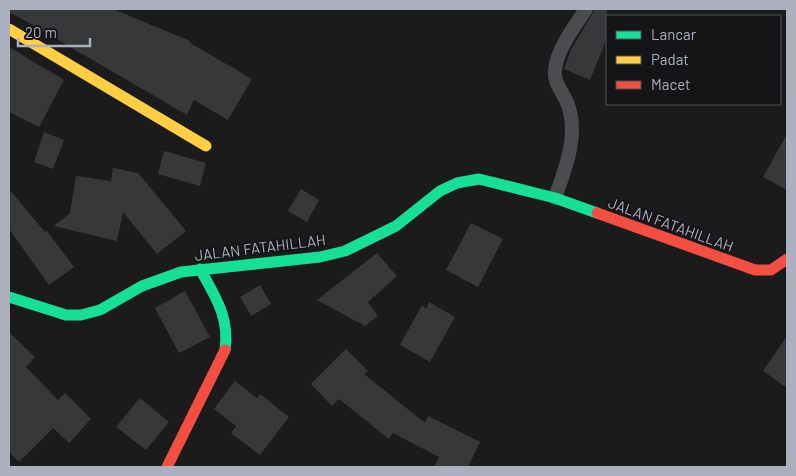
<svg xmlns="http://www.w3.org/2000/svg" width="796" height="476" font-family="Barlow,sans-serif">
	<rect width="100%" height="100%" fill="#1b1b1c"/>
	<g fill="#38383a">
		<path d="M9,9H113L190,41V43L252,79L228,120L194,100L187,115L17,16L9,13Z"/>
		<path d="M595,9H607V38L590,80L564,69L571,50Z"/>
		<path d="M9,47L64,80L39,127L9,112Z"/>
		<path d="M44,132L64,140L53,169L34,162Z"/>
		<path d="M787,134V190L763,177Z"/>
		<path d="M164,151L206,163L200,186L158,174Z"/>
		<path d="M113,168L138,173L186,231L157,254L123,212L117,241L54,226L70,213L76,176L111,181Z"/>
		<path d="M9,189L45,232L47,231L74,267L49,285L9,229Z"/>
		<path d="M301,189L319,200L307,222L288,211Z"/>
		<path d="M471,223L503,239L478,287L446,270Z"/>
		<path d="M377,253L397,276L368,302L378,316L365,326L317,300Z"/>
		<path d="M260,285L271,304L251,316L240,297Z"/>
		<path d="M185,291L210,337L179,353L155,308Z"/>
		<path d="M429,302L455,317L430,362L400,345L422,305L426,309Z"/>
		<path d="M9,332L35,357L26,367L58,400L65,393L91,419L69,443L53,428L19,462L9,452Z"/>
		<path d="M787,336V388L763,371Z"/>
		<path d="M346,349L368,371L364,374L425,423L428,416L480,442L468,467H434L439,457L393,433L389,439L339,399L332,406L311,384Z"/>
		<path d="M235,381L257,398L260,394L289,417L260,455L231,433L236,426L214,409Z"/>
		<path d="M140,398L169,422L146,450L116,427Z"/>
	</g>
	<g fill="none" stroke-linecap="round" stroke-linejoin="round">
		<path stroke="#4b4c50" stroke-width="14" d="M555,198C565,169 579,136 568,105C564,93 553,83 555,70C557,49 575,26 586,9"/>
		<g stroke="#16e098" stroke-width="11">
			<path d="M200,269C215,296 230,318 225,350"/>
			<path d="M9,297L66,315H81L100,310L142,286L181,272L320,257L345,251L396,226L440,191L457,183L479,179L555,198L597,213"/>
		</g>
		<path stroke="#ffcf43" stroke-width="11" d="M9,29L206,146"/>
		<g stroke="#f24e42" stroke-width="11">
			<path d="M597,213L755,270H771L787,259"/>
			<path d="M167,467L225,350"/>
		</g>
	</g>
	<g text-anchor="middle" dominant-baseline="central" stroke-width="4" stroke-linejoin="round" paint-order="stroke">
		<g font-size="15" fill="#acafbe" stroke="#151518">
			<text transform="translate(671 224) rotate(20)">JALAN FATAHILLAH</text>
			<text transform="translate(260 247) rotate(-7)">JALAN FATAHILLAH</text>
		</g>
	</g>
	<rect width="796" height="476" fill="none" stroke="#acafbe" stroke-width="20"/>
	<rect x="606" y="15" width="175" height="90" fill="#151518" stroke="#51535a"/>
	<rect x="616" y="31" width="25" height="8" fill="#16e098" stroke="#51535a"/>
	<text x="651" y="40" font-size="15" fill="#acafbe">Lancar</text>
	<rect x="616" y="56" width="25" height="8" fill="#ffcf43" stroke="#51535a"/>
	<text x="651" y="65" font-size="15" fill="#acafbe">Padat</text>
	<rect x="616" y="81" width="25" height="8" fill="#f24e42" stroke="#51535a"/>
	<text x="651" y="90" font-size="15" fill="#acafbe">Macet</text>
	<path d="M18 38v8h72v-8" fill="none" stroke="#acafbe" stroke-width="2.5"/>
	<text x="25" y="38" font-size="15" fill="#acafbe" stroke="#151518" stroke-width="4" paint-order="stroke">20 m</text>
</svg>
